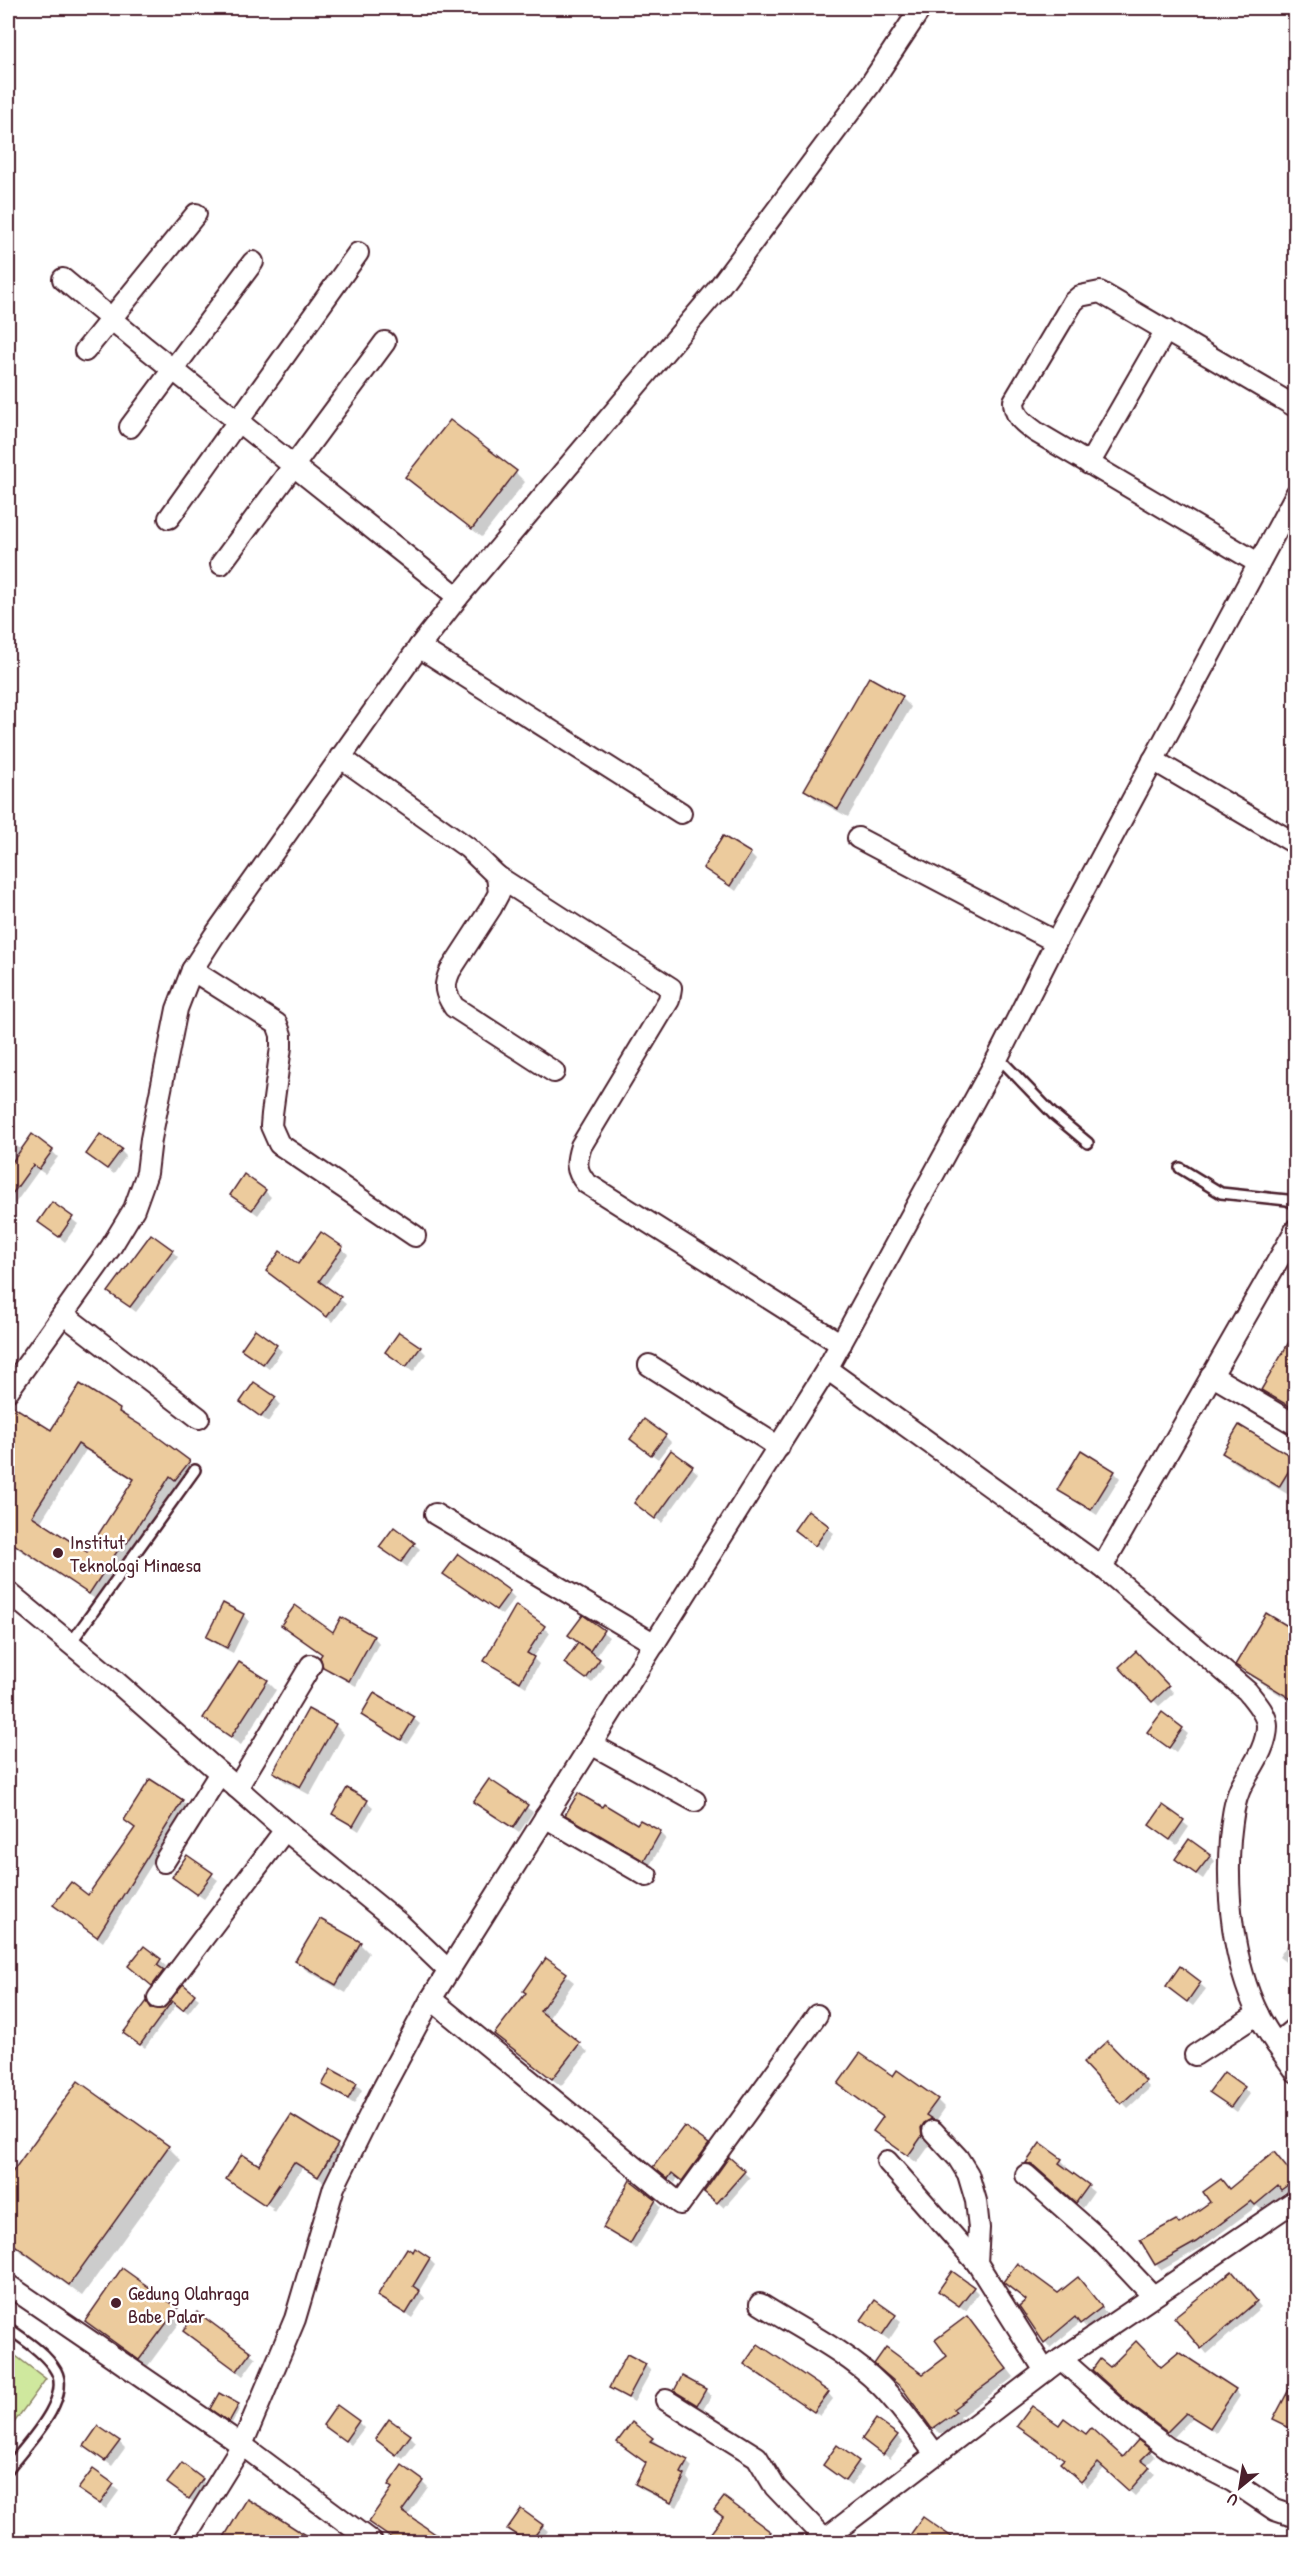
<svg xmlns="http://www.w3.org/2000/svg" width="1303" height="2550" font-family="'Patrick Hand',sans-serif">
	<rect width="100%" height="100%" fill="#fff"/>
	<filter id="ink" filterUnits="userSpaceOnUse"><feTurbulence type="fractalNoise" baseFrequency=".0167" numOctaves="2"/><feDisplacementMap in="SourceGraphic" scale="12" xChannelSelector="R" yChannelSelector="G"/><feConvolveMatrix kernelMatrix="1 2 1 2 8 2 1 2 1" color-interpolation-filters="sRGB"/></filter>
	<g filter="url(#ink)">
		<path fill="#cfe89e" stroke="#8c8464" stroke-width="1.5" d="M8,2350L46,2379L8,2431Z"/>
		<g fill="#0003" fill-rule="evenodd">
			<path d="M516,473L525,482L482,537L416,486Z"/>
			<path d="M902,698L911,707L848,817L815,799L806,790Z"/>
			<path d="M750,854L756,860L736,891L705,868Z"/>
			<path d="M8,1140L22,1150L52,1151L58,1157L45,1174L39,1170L11,1209L8,1207Z"/>
			<path d="M121,1151L126,1156L114,1174L93,1159Z"/>
			<path d="M265,1191L271,1197L258,1215L238,1200Z"/>
			<path d="M52,1204L78,1224L65,1242L40,1222Z"/>
			<path d="M322,1234L348,1254L324,1287L346,1304L333,1322L267,1271L299,1266Z"/>
			<path d="M172,1251L178,1257L136,1312L116,1297Z"/>
			<path d="M1296,1334V1412L1272,1399L1263,1390Z"/>
			<path d="M276,1346L282,1351L269,1369L243,1349Z"/>
			<path d="M420,1348L426,1354L413,1372L393,1357Z"/>
			<path d="M275,1398L280,1404L268,1422L248,1407Z"/>
			<path d="M8,1404L51,1432L119,1410L196,1470L184,1487L178,1483L135,1549L133,1547L97,1600L8,1542ZM86,1450L135,1481L88,1554L40,1523Z"/>
			<path d="M1239,1427L1296,1460V1484L1289,1495L1233,1462L1224,1453Z"/>
			<path d="M665,1436L671,1442L658,1459L638,1444Z"/>
			<path d="M672,1452L698,1473L662,1523L636,1503Z"/>
			<path d="M1114,1472L1120,1478L1097,1515L1059,1490Z"/>
			<path d="M808,1513L834,1533L822,1550L796,1530Z"/>
			<path d="M414,1544L420,1549L407,1567L381,1547Z"/>
			<path d="M445,1574L509,1592L515,1598L502,1615Z"/>
			<path d="M516,1607L550,1633L533,1658L539,1664L526,1687L485,1661Z"/>
			<path d="M243,1615L249,1621L233,1653L214,1643L208,1637Z"/>
			<path d="M583,1617L609,1637L595,1657L604,1665L592,1683L566,1663L580,1643Z"/>
			<path d="M342,1619L374,1637L379,1643L356,1686L330,1672L324,1666L323,1655L289,1630L334,1635Z"/>
			<path d="M1296,1633V1705L1246,1673L1237,1664Z"/>
			<path d="M1136,1653L1174,1693L1159,1706L1122,1667Z"/>
			<path d="M267,1681L276,1690L241,1745L214,1727L205,1718Z"/>
			<path d="M363,1715L414,1719L420,1724L407,1744Z"/>
			<path d="M335,1725L344,1734L310,1795L284,1781L275,1772Z"/>
			<path d="M1182,1729L1188,1734L1176,1752L1155,1738Z"/>
			<path d="M489,1781L533,1812L519,1833L475,1802Z"/>
			<path d="M182,1801L188,1807L103,1942L55,1905L88,1897L136,1829L126,1820Z"/>
			<path d="M367,1802L373,1807L359,1831L333,1814Z"/>
			<path d="M1163,1807L1189,1827L1177,1845L1156,1830Z"/>
			<path d="M567,1815L660,1832L666,1838L650,1865L573,1820Z"/>
			<path d="M1210,1856L1215,1861L1203,1879L1182,1864Z"/>
			<path d="M188,1857L218,1880L204,1899L180,1882Z"/>
			<path d="M321,1921L360,1944L369,1953L346,1993L306,1970L297,1961Z"/>
			<path d="M1291,1939L1296,1942V1970L1279,1957Z"/>
			<path d="M144,1948L166,1966L163,1971L169,1977L159,1990L135,1972Z"/>
			<path d="M546,1960L574,1982L548,2019L588,2052L561,2086L505,2042Z"/>
			<path d="M1180,1968L1206,1989L1193,2006L1167,1986Z"/>
			<path d="M183,1987L199,1999L188,2013L177,2004L145,2048L130,2037L147,2003L152,2009L164,2010Z"/>
			<path d="M1296,1989V2000L1291,1996Z"/>
			<path d="M1107,2043L1150,2088L1128,2108L1085,2063Z"/>
			<path d="M1224,2074L1250,2094L1237,2112L1217,2097Z"/>
			<path d="M893,2078L937,2100L945,2108L934,2124L929,2137L930,2145L917,2163L875,2131L884,2118L840,2084Z"/>
			<path d="M78,2083L168,2147L181,2160L82,2296L8,2242V2180Z"/>
			<path d="M324,2084H356L362,2090L354,2104Z"/>
			<path d="M708,2145L713,2151L689,2185L678,2177L675,2183L661,2172Z"/>
			<path d="M337,2146L345,2153L326,2183L302,2168L274,2212L271,2210L273,2208L235,2183V2186L228,2179L260,2167Z"/>
			<path d="M729,2159L750,2178L724,2208L712,2197Z"/>
			<path d="M1061,2160L1067,2166L1065,2169L1094,2192L1083,2208L1041,2171L1034,2169L1028,2163Z"/>
			<path d="M1280,2160L1296,2180V2189L1288,2195L1285,2192L1262,2210L1257,2206L1202,2247L1162,2270L1156,2264L1212,2202L1221,2181L1230,2191Z"/>
			<path d="M655,2201L661,2207L636,2249L604,2228Z"/>
			<path d="M429,2259L435,2265L419,2291L425,2298L412,2318L379,2295Z"/>
			<path d="M1238,2279L1261,2307L1207,2354L1202,2348Z"/>
			<path d="M1084,2285L1106,2313L1087,2328L1081,2322L1050,2348L1020,2307Z"/>
			<path d="M973,2288L978,2293L966,2311L946,2296Z"/>
			<path d="M875,2302L901,2322L889,2340L868,2325Z"/>
			<path d="M177,2309L184,2317L147,2367L87,2320Z"/>
			<path d="M967,2318L1014,2377L960,2417L962,2421L945,2433H939L931,2425L949,2356Z"/>
			<path d="M185,2331L250,2353L256,2358L243,2376Z"/>
			<path d="M746,2364L828,2393L833,2399L820,2416Z"/>
			<path d="M645,2365L651,2371L634,2402L611,2387Z"/>
			<path d="M1111,2369H1161L1235,2390L1240,2396L1216,2433L1193,2417L1174,2437L1138,2410Z"/>
			<path d="M705,2390L711,2396L703,2410L676,2391Z"/>
			<path d="M238,2406L240,2408L232,2423L215,2411Z"/>
			<path d="M358,2422L364,2428L351,2445L325,2425Z"/>
			<path d="M1059,2427L1123,2459L1150,2451L1155,2457L1146,2466L1155,2474L1135,2496L1104,2468L1088,2487L1068,2469Z"/>
			<path d="M410,2436L416,2442L403,2459L383,2445Z"/>
			<path d="M897,2436L903,2442L890,2459L864,2439Z"/>
			<path d="M652,2439L658,2444L657,2446L687,2462L692,2467L687,2478L690,2482L677,2507L643,2490L637,2484L648,2464L619,2442Z"/>
			<path d="M119,2442L125,2448L112,2466L92,2451Z"/>
			<path d="M838,2448L864,2468L851,2486L831,2471Z"/>
			<path d="M182,2465L208,2486L195,2503L175,2489Z"/>
			<path d="M93,2471L119,2491L106,2509L80,2489Z"/>
			<path d="M423,2482L428,2487L407,2517L443,2542H404L398,2538L396,2542L370,2522Z"/>
			<path d="M725,2498L770,2533L775,2538L772,2542H705L724,2518Z"/>
			<path d="M247,2501L313,2542H223Z"/>
			<path d="M924,2519L956,2542H917L911,2537Z"/>
			<path d="M542,2526L548,2531L540,2542H526L509,2529Z"/>
			<path d="M854,2534L867,2542H849Z"/>
		</g>
		<g fill="#eccb9d" stroke="#4a1f2b" stroke-width="1.5" fill-rule="evenodd">
			<path d="M450,420L517,471L472,529L405,477Z"/>
			<path d="M869,677L903,696L838,809L804,790Z"/>
			<path d="M723,836L751,853L730,886L703,868Z"/>
			<path d="M32,1134L53,1150L39,1169L33,1165L8,1200V1168Z"/>
			<path d="M100,1134L122,1149L107,1169L86,1154Z"/>
			<path d="M244,1174L266,1190L252,1210L230,1195Z"/>
			<path d="M52,1202L73,1217L59,1237L38,1222Z"/>
			<path d="M321,1232L343,1247L319,1281L341,1297L327,1317L266,1271L280,1251L298,1264Z"/>
			<path d="M151,1234L173,1250L130,1307L108,1292Z"/>
			<path d="M255,1329L277,1345L263,1364L241,1349Z"/>
			<path d="M1296,1330V1410L1261,1390Z"/>
			<path d="M399,1332L421,1347L406,1367L385,1352Z"/>
			<path d="M254,1382L276,1397L261,1417L240,1402Z"/>
			<path d="M80,1384L120,1409L119,1412L147,1429L190,1461L175,1480L170,1476L127,1543L124,1541L89,1594L8,1540V1403L51,1430ZM78,1444L134,1479L87,1552L32,1516Z"/>
			<path d="M644,1419L666,1435L651,1455L630,1439Z"/>
			<path d="M1239,1425L1296,1459L1279,1487L1222,1453Z"/>
			<path d="M671,1450L693,1466L655,1519L634,1503Z"/>
			<path d="M1081,1450L1115,1471L1091,1510L1057,1490Z"/>
			<path d="M808,1510L829,1526L815,1546L794,1530Z"/>
			<path d="M394,1527L415,1543L401,1562L379,1547Z"/>
			<path d="M458,1554L510,1591L496,1610L443,1574Z"/>
			<path d="M223,1603L244,1614L227,1648L206,1637Z"/>
			<path d="M295,1605L333,1632L341,1617L374,1636L349,1681L323,1667L320,1657L322,1654L281,1625Z"/>
			<path d="M516,1605L545,1626L527,1653L534,1657L520,1682L484,1661Z"/>
			<path d="M1266,1613L1296,1631V1702L1235,1665Z"/>
			<path d="M583,1615L604,1630L590,1651L568,1635Z"/>
			<path d="M578,1643L600,1659L586,1679L564,1663Z"/>
			<path d="M1136,1651L1169,1686L1152,1702L1119,1667Z"/>
			<path d="M239,1662L268,1680L231,1737L203,1718Z"/>
			<path d="M374,1693L415,1717L401,1740L361,1715Z"/>
			<path d="M308,1709L336,1724L300,1787L273,1772Z"/>
			<path d="M1162,1712L1183,1728L1169,1748L1147,1732Z"/>
			<path d="M150,1779L183,1800L97,1937L53,1905L71,1882L88,1895L135,1828L124,1820Z"/>
			<path d="M489,1779L528,1805L513,1828L473,1802Z"/>
			<path d="M347,1788L368,1800L353,1826L332,1814Z"/>
			<path d="M578,1793L602,1807L604,1804L637,1824L640,1820L661,1831L644,1861L565,1815Z"/>
			<path d="M1163,1805L1184,1820L1170,1840L1149,1825Z"/>
			<path d="M1189,1839L1211,1855L1196,1874L1175,1859Z"/>
			<path d="M187,1855L213,1873L197,1895L172,1877Z"/>
			<path d="M320,1919L361,1942L336,1985L295,1961Z"/>
			<path d="M144,1946L161,1959L157,1965L164,1970L152,1986L128,1966Z"/>
			<path d="M546,1958L567,1973L540,2011L580,2043L552,2079L494,2034L526,1993L523,1991Z"/>
			<path d="M1180,1966L1201,1982L1187,2002L1166,1986Z"/>
			<path d="M183,1984L195,1994L183,2010L172,2001L140,2045L123,2033L147,2001L151,2008L163,2009Z"/>
			<path d="M1107,2041L1146,2081L1121,2104L1083,2063Z"/>
			<path d="M860,2053L893,2076L897,2070L938,2099L926,2115L932,2119L924,2123L921,2128L922,2136L908,2156L873,2131L883,2117L838,2084Z"/>
			<path d="M331,2069L357,2083L348,2099L322,2085Z"/>
			<path d="M1224,2072L1245,2087L1231,2107L1209,2092Z"/>
			<path d="M78,2081L169,2146L69,2285L8,2240V2178Z"/>
			<path d="M291,2115L338,2144L318,2177L294,2162L265,2205L226,2179L242,2154L259,2165Z"/>
			<path d="M684,2126L709,2144L682,2181L672,2173L668,2179L653,2167Z"/>
			<path d="M1040,2143L1062,2159L1059,2163L1089,2185L1076,2203L1034,2166L1026,2163Z"/>
			<path d="M1274,2152L1296,2179L1281,2190L1278,2186L1255,2205L1251,2201L1196,2242L1155,2265L1140,2240L1176,2220L1179,2224L1210,2202L1203,2192L1221,2179L1229,2189Z"/>
			<path d="M729,2157L745,2171L717,2203L704,2192Z"/>
			<path d="M630,2180L656,2200L630,2244L603,2228Z"/>
			<path d="M407,2248L413,2252L415,2248L430,2258L413,2286L420,2291L406,2314L377,2296Z"/>
			<path d="M1017,2263L1058,2293L1078,2277L1102,2307L1080,2324L1075,2317L1044,2343L1019,2306L1026,2300L1003,2282Z"/>
			<path d="M122,2268L178,2308L139,2360L85,2321Z"/>
			<path d="M952,2271L974,2287L959,2306L938,2291Z"/>
			<path d="M1232,2271L1257,2301L1201,2349L1174,2317Z"/>
			<path d="M875,2300L896,2315L882,2335L861,2320Z"/>
			<path d="M197,2312L251,2352L237,2371L183,2331Z"/>
			<path d="M967,2316L1007,2369L953,2409L956,2412L932,2429L902,2388L874,2364L886,2347L923,2374L947,2356L935,2340Z"/>
			<path d="M1136,2341L1161,2367L1179,2352L1236,2389L1210,2428L1186,2413L1167,2432L1131,2405L1092,2370L1100,2359L1110,2367Z"/>
			<path d="M758,2344L829,2392L814,2412L744,2364Z"/>
			<path d="M627,2354L646,2364L628,2398L609,2388Z"/>
			<path d="M682,2376L706,2389L697,2405L674,2391Z"/>
			<path d="M1296,2376V2431L1273,2420Z"/>
			<path d="M219,2393L239,2404L229,2422L210,2409Z"/>
			<path d="M337,2405L359,2421L345,2441L323,2425Z"/>
			<path d="M1032,2406L1059,2425L1064,2418L1086,2434L1091,2428L1123,2457L1138,2440L1151,2450L1141,2460L1150,2467L1129,2491L1098,2463L1081,2482L1060,2463L1064,2459L1017,2426Z"/>
			<path d="M389,2419L411,2435L396,2455L375,2439Z"/>
			<path d="M876,2419L898,2435L883,2455L862,2439Z"/>
			<path d="M632,2422L653,2438L650,2441L688,2460L681,2473L685,2475L671,2503L635,2484L646,2463L617,2442Z"/>
			<path d="M98,2426L120,2441L105,2461L84,2446Z"/>
			<path d="M837,2445L859,2461L845,2481L823,2465Z"/>
			<path d="M182,2463L203,2479L189,2499L167,2483Z"/>
			<path d="M402,2465L424,2481L402,2511L447,2542H397L368,2522L392,2488L388,2485Z"/>
			<path d="M93,2469L114,2484L100,2504L78,2489Z"/>
			<path d="M724,2497L771,2532L764,2542H704L723,2517L714,2510Z"/>
			<path d="M247,2499L266,2510L316,2542H221Z"/>
			<path d="M521,2509L543,2525L530,2542H527L507,2529Z"/>
			<path d="M923,2517L959,2542H905Z"/>
		</g>
		<g fill="none" stroke-linecap="round" stroke-linejoin="round">
			<g stroke="#4a1f2b" stroke-width="14">
				<g id="lane">
					<path d="M998,1057L1053,1114L1088,1143"/>
					<path d="M1180,1168L1221,1193L1287,1200L1296,1204"/>
					<path d="M70,1644L195,1470"/>
					<path d="M8,2328C23,2339 46,2353 56,2371C72,2400 25,2446 8,2469"/>
				</g>
			</g>
			<g stroke="#4a1f2b" stroke-width="24">
				<g id="street">
					<path d="M63,279L146,348L458,597"/>
					<path d="M85,351L196,214"/>
					<path d="M130,427L253,262"/>
					<path d="M1089,464L1166,330"/>
					<path d="M169,518L358,253"/>
					<path d="M1258,563L1036,432C1024,423 1014,417 1014,401L1073,302L1080,296L1100,292L1296,407"/>
					<path d="M221,564L385,342"/>
					<path d="M419,647L681,813"/>
					<path d="M340,757L468,848L497,876L499,893L491,908L450,971C443,987 445,993 454,1007L554,1072"/>
					<path d="M1153,760L1296,844"/>
					<path d="M858,838L1056,942"/>
					<path d="M497,876L671,988L669,1000L581,1146C576,1162 575,1170 586,1183L841,1344"/>
					<path d="M192,970L277,1024L281,1035V1047L272,1114L271,1126L279,1144L415,1236"/>
					<path d="M1296,1229L1102,1567L1247,1691C1254,1700 1267,1714 1267,1726C1267,1749 1249,1770 1240,1789C1233,1805 1232,1822 1230,1839C1226,1896 1233,1962 1258,2014C1268,2035 1283,2053 1296,2072"/>
					<path d="M63,1314L199,1418"/>
					<path d="M649,1365L779,1447"/>
					<path d="M827,1369L1102,1567"/>
					<path d="M1211,1375L1296,1425"/>
					<path d="M8,1391L111,1247L134,1209L147,1173L151,1139L177,1009L192,970L214,936L419,647L458,597L717,290L870,85L921,8"/>
					<path d="M435,1514L655,1644"/>
					<path d="M8,1592L112,1678L285,1830L399,1923L448,1970"/>
					<path d="M591,1744L695,1801"/>
					<path d="M237,1788L311,1665"/>
					<path d="M545,1817L647,1876"/>
					<path d="M164,1862L220,1773"/>
					<path d="M158,1998L285,1830"/>
					<path d="M431,1999L680,2204L817,2015"/>
					<path d="M1276,2044L1296,2027"/>
					<path d="M1195,2055L1258,2014"/>
					<path d="M933,2131L958,2158L968,2174L976,2201L979,2228L977,2263L1045,2371"/>
					<path d="M887,2161L977,2263"/>
					<path d="M1026,2175L1100,2240L1152,2295"/>
					<path d="M8,2285L242,2445L372,2542"/>
					<path d="M760,2304C800,2329 847,2352 880,2385C901,2406 918,2431 935,2454"/>
					<path d="M1061,2359L1123,2414L1168,2448L1232,2481L1275,2510L1296,2517"/>
					<path d="M666,2400L757,2457L775,2487L825,2539"/>
					<path d="M182,2542L242,2445L295,2319L334,2187L380,2094L431,1999L827,1369L998,1057L1056,942L1296,494"/>
					<path d="M821,2542L1061,2359L1296,2200"/>
				</g>
			</g>
			<use href="#lane" stroke="#fff" stroke-width="9"/>
			<use href="#street" stroke="#fff" stroke-width="20"/>
		</g>
	</g>
	<g fill="#4a1f2b" stroke="#fff" stroke-width="2">
		<circle cx="58" cy="1553" r="6"/>
		<circle cx="116" cy="2303" r="6"/>
	</g>
	<g text-anchor="middle" dominant-baseline="central" stroke-width="5" stroke-linejoin="round" paint-order="stroke">
		<g font-size="20" fill="#4a1f2b" stroke="#fff" text-anchor="start">
			<text x="70" y="1541">Institut<tspan x="70" dy="23">Teknologi Minaesa</tspan></text>
			<text x="128" y="2292">Gedung Olahraga<tspan x="128" dy="23">Babe Palar</tspan></text>
		</g>
	</g>
	<rect width="1303" height="2550" fill="none" stroke="#fff" stroke-width="30"/>
	<rect x="15" y="15" width="1273" height="2520" fill="none" stroke="#4a1f2b" stroke-width="2" filter="url(#ink)"/>
	<g transform="translate(1240 2487) rotate(210)" stroke="#ffffff" stroke-width="4.5" paint-order="stroke">
	<path d="M0-4.5L10 22L0 15L-10 22Z" fill="#4a1f2b"/>
	<text y="-9" font-size="16" font-weight="bold" text-anchor="middle" fill="#4a1f2b">U</text>
	</g>
</svg>
